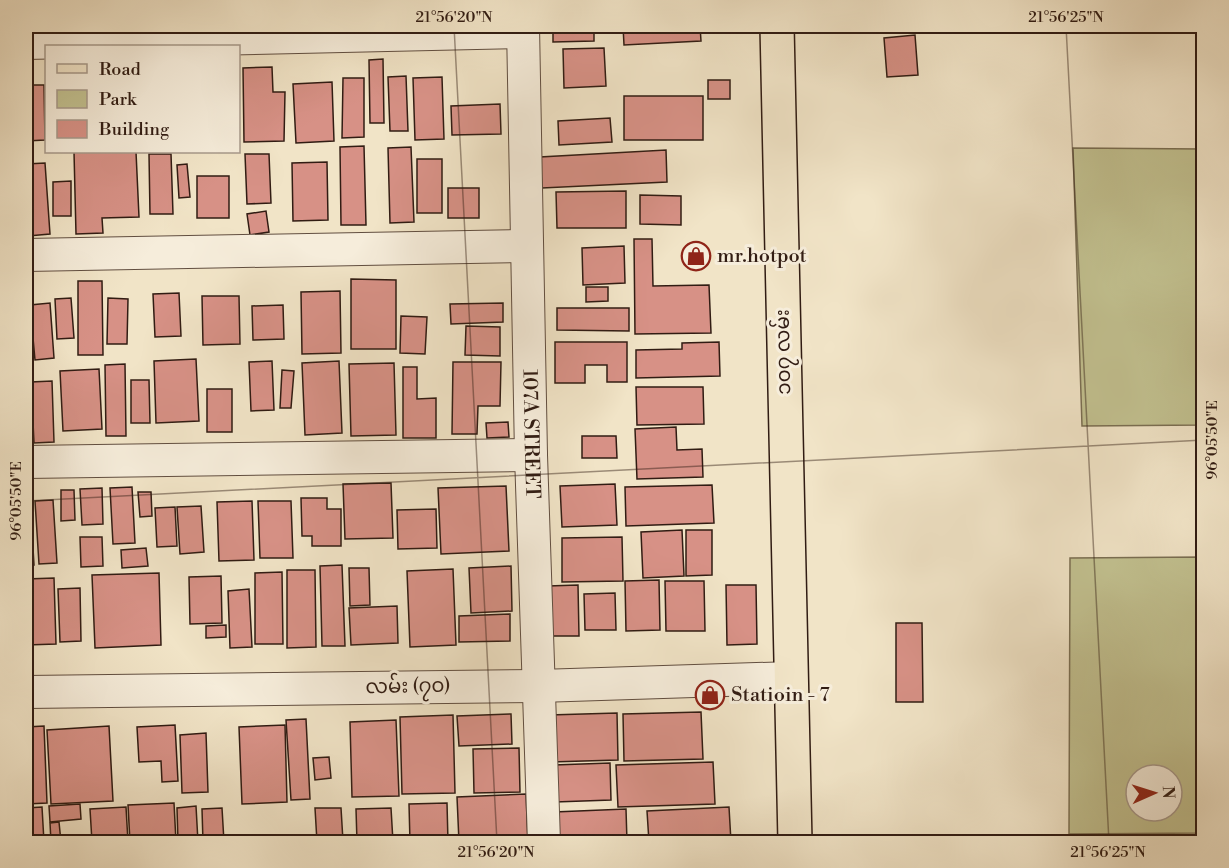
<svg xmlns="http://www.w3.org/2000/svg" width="1229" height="868" font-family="'Libre Bodoni','Noto Sans Myanmar',serif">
	<rect width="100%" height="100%" fill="#f1e4c7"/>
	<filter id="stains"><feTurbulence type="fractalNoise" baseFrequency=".00333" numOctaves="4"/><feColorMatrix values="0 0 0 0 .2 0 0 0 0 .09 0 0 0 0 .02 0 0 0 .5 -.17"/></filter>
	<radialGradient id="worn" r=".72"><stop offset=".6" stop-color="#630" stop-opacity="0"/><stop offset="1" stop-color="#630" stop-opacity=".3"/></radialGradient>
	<g fill="#c2c190" stroke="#7a6e52" stroke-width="1.5" fill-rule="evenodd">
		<path d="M1073,148L1203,149V425L1082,426Z"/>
		<path d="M1203,557V833L1069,834L1070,558ZM1136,775H1172V811H1136Z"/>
	</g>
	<g fill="#d79186" stroke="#311c13" stroke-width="1.5">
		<path d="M553,26H594V41L553,42Z"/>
		<path d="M623,26H700L701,41L624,45Z"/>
		<path d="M915,35L918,75L887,77L884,38Z"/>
		<path d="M604,48L606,86L564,88L563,49Z"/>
		<path d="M383,59L384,123H370L369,60Z"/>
		<path d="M272,67L273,92H285L284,141L244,142L243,68Z"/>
		<path d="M406,76L408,131H390L388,77Z"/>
		<path d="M442,77L444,139L415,140L413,78Z"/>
		<path d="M343,78H364V137L342,138Z"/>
		<rect x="708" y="80" width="22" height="19"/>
		<path d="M332,82L334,141L296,143L293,84Z"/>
		<path d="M26,85H44L45,140L26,141Z"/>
		<rect x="624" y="96" width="79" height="44"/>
		<path d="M500,104L501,134L452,135L451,106Z"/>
		<path d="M610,118L612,142L559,145L558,121Z"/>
		<path d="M364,146L366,225H341L340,147Z"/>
		<path d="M411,147L414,222L390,223L388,148Z"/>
		<path d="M666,150L667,182L542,188L540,157Z"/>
		<path d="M74,152H136L139,217L102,218L103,233L76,234Z"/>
		<path d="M149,154H171L173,214H150Z"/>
		<path d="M245,154H269L271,203L247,204Z"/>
		<rect x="417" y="159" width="25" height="54"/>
		<path d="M327,162L328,220L293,221L292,163Z"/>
		<path d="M45,163L50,234L28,236L26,203V164Z"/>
		<path d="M187,164L190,197L179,198L177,165Z"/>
		<rect x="197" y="176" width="32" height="42"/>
		<path d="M71,181V216H53V182Z"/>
		<rect x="448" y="188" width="31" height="30"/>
		<path d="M626,191V228H557L556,192Z"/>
		<path d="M640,195L681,196V225L640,224Z"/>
		<path d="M266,211L269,232L250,235L247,214Z"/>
		<path d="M634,239H652L653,286L709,285L711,333L635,334Z"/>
		<path d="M624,246L625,283L583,285L582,248Z"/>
		<path d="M351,279L396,280V349H351Z"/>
		<path d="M78,281H102L103,355H78Z"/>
		<path d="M586,287H608V301L586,302Z"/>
		<path d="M340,291L341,353L302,354L301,292Z"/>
		<path d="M179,293L181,336L155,337L153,294Z"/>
		<path d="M202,296H239L240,344L203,345Z"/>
		<path d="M71,298L74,338L57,339L55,299Z"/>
		<path d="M108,298L128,299L127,344H107Z"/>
		<path d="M50,303L54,358L35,360L30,305Z"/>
		<path d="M503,303V322L451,324L450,304Z"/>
		<path d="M283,305L284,339L253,340L252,306Z"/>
		<path d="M557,308H629V331L557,330Z"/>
		<path d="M401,316L427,317L425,354L400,353Z"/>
		<path d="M466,326L500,327V356L465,355Z"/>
		<path d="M555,342H627V382H607V365H585V383H555Z"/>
		<path d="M719,342L720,376L636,378V350L682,349V343Z"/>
		<path d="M196,359L199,421L156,423L154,361Z"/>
		<path d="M272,361L274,410L251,411L249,362Z"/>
		<path d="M339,361L342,433L305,435L302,363Z"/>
		<path d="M453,362H501L500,406H478L477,434H452Z"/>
		<path d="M394,363L396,435L351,436L349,364Z"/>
		<path d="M125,364L126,436H106L105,365Z"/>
		<path d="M403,367H417V399L436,398V438H403Z"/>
		<path d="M99,369L102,429L63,431L60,371Z"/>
		<path d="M282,370L294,371L291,408H280Z"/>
		<path d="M131,380H149L150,423H131Z"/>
		<path d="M52,381L54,442L34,443L31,382Z"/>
		<path d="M636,387H703L704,424L637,425Z"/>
		<rect x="207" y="389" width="25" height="43"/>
		<path d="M508,422L509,437L487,438L486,423Z"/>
		<path d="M676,427L677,450L702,449L703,477L637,479L635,429Z"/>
		<path d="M582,436H616L617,458H582Z"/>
		<path d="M391,483L393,538L345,539L343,484Z"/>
		<path d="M615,484L617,525L562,527L560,486Z"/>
		<path d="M712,485L714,523L626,526L625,487Z"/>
		<path d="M506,486L509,551L441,554L438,488Z"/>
		<path d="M132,487L135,543L113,544L110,488Z"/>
		<path d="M102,488L103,524L82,525L80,489Z"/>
		<path d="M61,490H74L75,520L61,521Z"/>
		<path d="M138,492H151L152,516L140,517Z"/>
		<path d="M26,498H30L34,565H26Z"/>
		<path d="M301,498H327V509H341V546H312V536H302Z"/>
		<path d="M53,500L57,563L39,564L35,501Z"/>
		<path d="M252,501L254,560L219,561L217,502Z"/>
		<path d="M258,501H291L293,558H260Z"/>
		<path d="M201,506L204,552L180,554L177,507Z"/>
		<path d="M175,507L177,546L157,547L155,508Z"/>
		<path d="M436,509L437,548L398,549L397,510Z"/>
		<path d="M682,530L684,576L643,578L641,532Z"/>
		<path d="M686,530H712V575L686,576Z"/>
		<path d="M80,537H102L103,566L81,567Z"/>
		<path d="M622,537L623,581L562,582V538Z"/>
		<path d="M146,548L148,566L122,568L121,550Z"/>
		<path d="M342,565L345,646H322L320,566Z"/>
		<path d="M511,566L512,611L471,613L469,568Z"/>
		<path d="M349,568H369L370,605L350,606Z"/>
		<path d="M453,569L456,645L410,647L407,571Z"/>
		<path d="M287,570H315L316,647L287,648Z"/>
		<path d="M282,572L283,644H255V573Z"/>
		<path d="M159,573L161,645L95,648L92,575Z"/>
		<path d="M221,576L222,623L190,624L189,577Z"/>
		<path d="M54,578L56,644L26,645V579Z"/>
		<path d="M659,580L660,630L626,631L625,581Z"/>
		<path d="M665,581H704L705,631H666Z"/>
		<path d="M578,585L579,636H550L548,586Z"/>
		<path d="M726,585H756L757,644L727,645Z"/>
		<path d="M80,588L81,641L60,642L58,589Z"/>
		<path d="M249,589L252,647L230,648L228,591Z"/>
		<path d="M615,593L616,630H585L584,594Z"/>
		<path d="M397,606L398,643L351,645L349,608Z"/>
		<path d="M510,614V641L459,642V616Z"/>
		<path d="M896,623H922L923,702H896Z"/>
		<path d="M226,625V637L206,638V626Z"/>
		<path d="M701,712L703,759L624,761L623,714Z"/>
		<path d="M617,713L618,760L550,762L549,715Z"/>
		<path d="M511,714L512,744L459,746L457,716Z"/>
		<path d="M453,715L455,793L402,794L400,717Z"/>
		<path d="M306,719L310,799L291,800L286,720Z"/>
		<path d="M396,720L399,796L352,797L350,722Z"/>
		<path d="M175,725L178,781L162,782L161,761L139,762L137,727Z"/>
		<path d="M285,725L287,802L242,804L239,727Z"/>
		<path d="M44,726L47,803L26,804V727Z"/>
		<path d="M109,726L113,801L51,804L47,730Z"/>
		<path d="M206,733L208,792L182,793L180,735Z"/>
		<path d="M519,748L520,792L474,793L473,749Z"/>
		<path d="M329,757L331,778L315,780L313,758Z"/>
		<path d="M713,762L715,804L618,807L616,765Z"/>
		<path d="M610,763L611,800L555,802L554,765Z"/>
		<path d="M526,794L528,842H459L457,797Z"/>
		<path d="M174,803L176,842H130L128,805Z"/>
		<path d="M447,803L448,842H410L409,804Z"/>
		<path d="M80,804L81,819L50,822L49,806Z"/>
		<path d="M196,806L198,842H178L177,808Z"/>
		<path d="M42,807L44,842H26V808Z"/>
		<path d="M126,807L128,842H92L90,809Z"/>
		<path d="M729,807L731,842H649L647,811Z"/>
		<path d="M222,808L224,842H203L202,809Z"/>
		<path d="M315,808H341L343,841H335V842H317Z"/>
		<path d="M391,808L393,842H357L356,809Z"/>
		<path d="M626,809L627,842H555L554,812Z"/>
		<path d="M59,822L61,842H51L50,823Z"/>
		<path d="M305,839V842H288V840Z"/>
	</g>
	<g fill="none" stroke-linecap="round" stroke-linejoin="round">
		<g stroke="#614e40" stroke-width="34">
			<g id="minor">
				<path id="s1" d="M523,26L531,455L544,842"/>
				<path d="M26,43L523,32"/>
				<path d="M26,255L527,246"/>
				<path d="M26,462L531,455"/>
				<path d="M26,692L539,686L791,678"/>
			</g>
		</g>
		<g stroke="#311c13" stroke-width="36">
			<path id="major" d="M777,26L795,842"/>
		</g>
		<use href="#minor" stroke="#f6eddb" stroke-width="32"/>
		<use href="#major" stroke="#f1e4c7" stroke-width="33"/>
	</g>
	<path fill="none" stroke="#311c13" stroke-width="1.5" stroke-opacity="0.45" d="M454,26L497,842M1066,26L1109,842M26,501L1204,440"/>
	<defs>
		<g id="shop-ring" transform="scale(1.5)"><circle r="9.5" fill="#f6eddb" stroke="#8f2418" stroke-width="1.5"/><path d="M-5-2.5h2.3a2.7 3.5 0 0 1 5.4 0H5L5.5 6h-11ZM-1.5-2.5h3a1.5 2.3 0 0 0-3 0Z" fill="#8f2418"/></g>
	</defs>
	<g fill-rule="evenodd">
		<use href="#shop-ring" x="696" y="256"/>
		<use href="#shop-ring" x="710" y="695"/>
	</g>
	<g text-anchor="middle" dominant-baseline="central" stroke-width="6" stroke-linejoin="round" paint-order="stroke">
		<g font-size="20" fill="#311c13" stroke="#f6eddb" text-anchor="start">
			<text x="717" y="256">mr.hotpot</text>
			<text x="731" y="695">Statioin - 7</text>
		</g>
		<g font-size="20" fill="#311c13" stroke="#f6eddb">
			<text transform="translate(784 352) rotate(-91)">၁၀၇ လမ်း</text>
			<text stroke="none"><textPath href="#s1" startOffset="408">107A STREET</textPath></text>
			<text transform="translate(408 687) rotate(-1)">လမ်း (၇၀)</text>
		</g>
	</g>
	<rect width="1229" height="868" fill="none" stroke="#f1e4c7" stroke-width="66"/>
	<rect x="45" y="45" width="195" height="108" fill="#f6eddb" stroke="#a7998b" stroke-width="1.5"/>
	<rect x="57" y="64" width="30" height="9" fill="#f1e4c7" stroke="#a7998b" stroke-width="1.5"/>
	<text x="99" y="75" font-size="18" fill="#311c13">Road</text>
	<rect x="57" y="90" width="30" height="18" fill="#c2c190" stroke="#a7998b" stroke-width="1.5"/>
	<text x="99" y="105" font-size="18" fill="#311c13">Park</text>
	<rect x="57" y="120" width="30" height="18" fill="#d79186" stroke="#a7998b" stroke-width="1.5"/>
	<text x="99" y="135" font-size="18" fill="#311c13">Building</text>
	<g transform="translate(1154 793) rotate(87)"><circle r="28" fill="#f6eddb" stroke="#a7998b" stroke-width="1.5"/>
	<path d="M0-4.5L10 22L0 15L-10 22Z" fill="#8f2418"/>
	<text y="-9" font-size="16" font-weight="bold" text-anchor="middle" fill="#311c13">N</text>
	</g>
	<rect x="33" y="33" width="1163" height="802" fill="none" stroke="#311c13" stroke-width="2"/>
	<g font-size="15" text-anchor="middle" fill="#311c13">
		<text x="454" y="22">21°56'20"N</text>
		<text x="1066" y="22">21°56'25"N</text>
		<text transform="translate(1212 440) rotate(-90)" y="5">96°05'50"E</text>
		<text transform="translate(16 501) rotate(-90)" y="5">96°05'50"E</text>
		<text x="496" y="857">21°56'20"N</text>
		<text x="1108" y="857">21°56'25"N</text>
	</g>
	<rect width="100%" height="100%" filter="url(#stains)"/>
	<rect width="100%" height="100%" fill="url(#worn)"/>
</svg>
